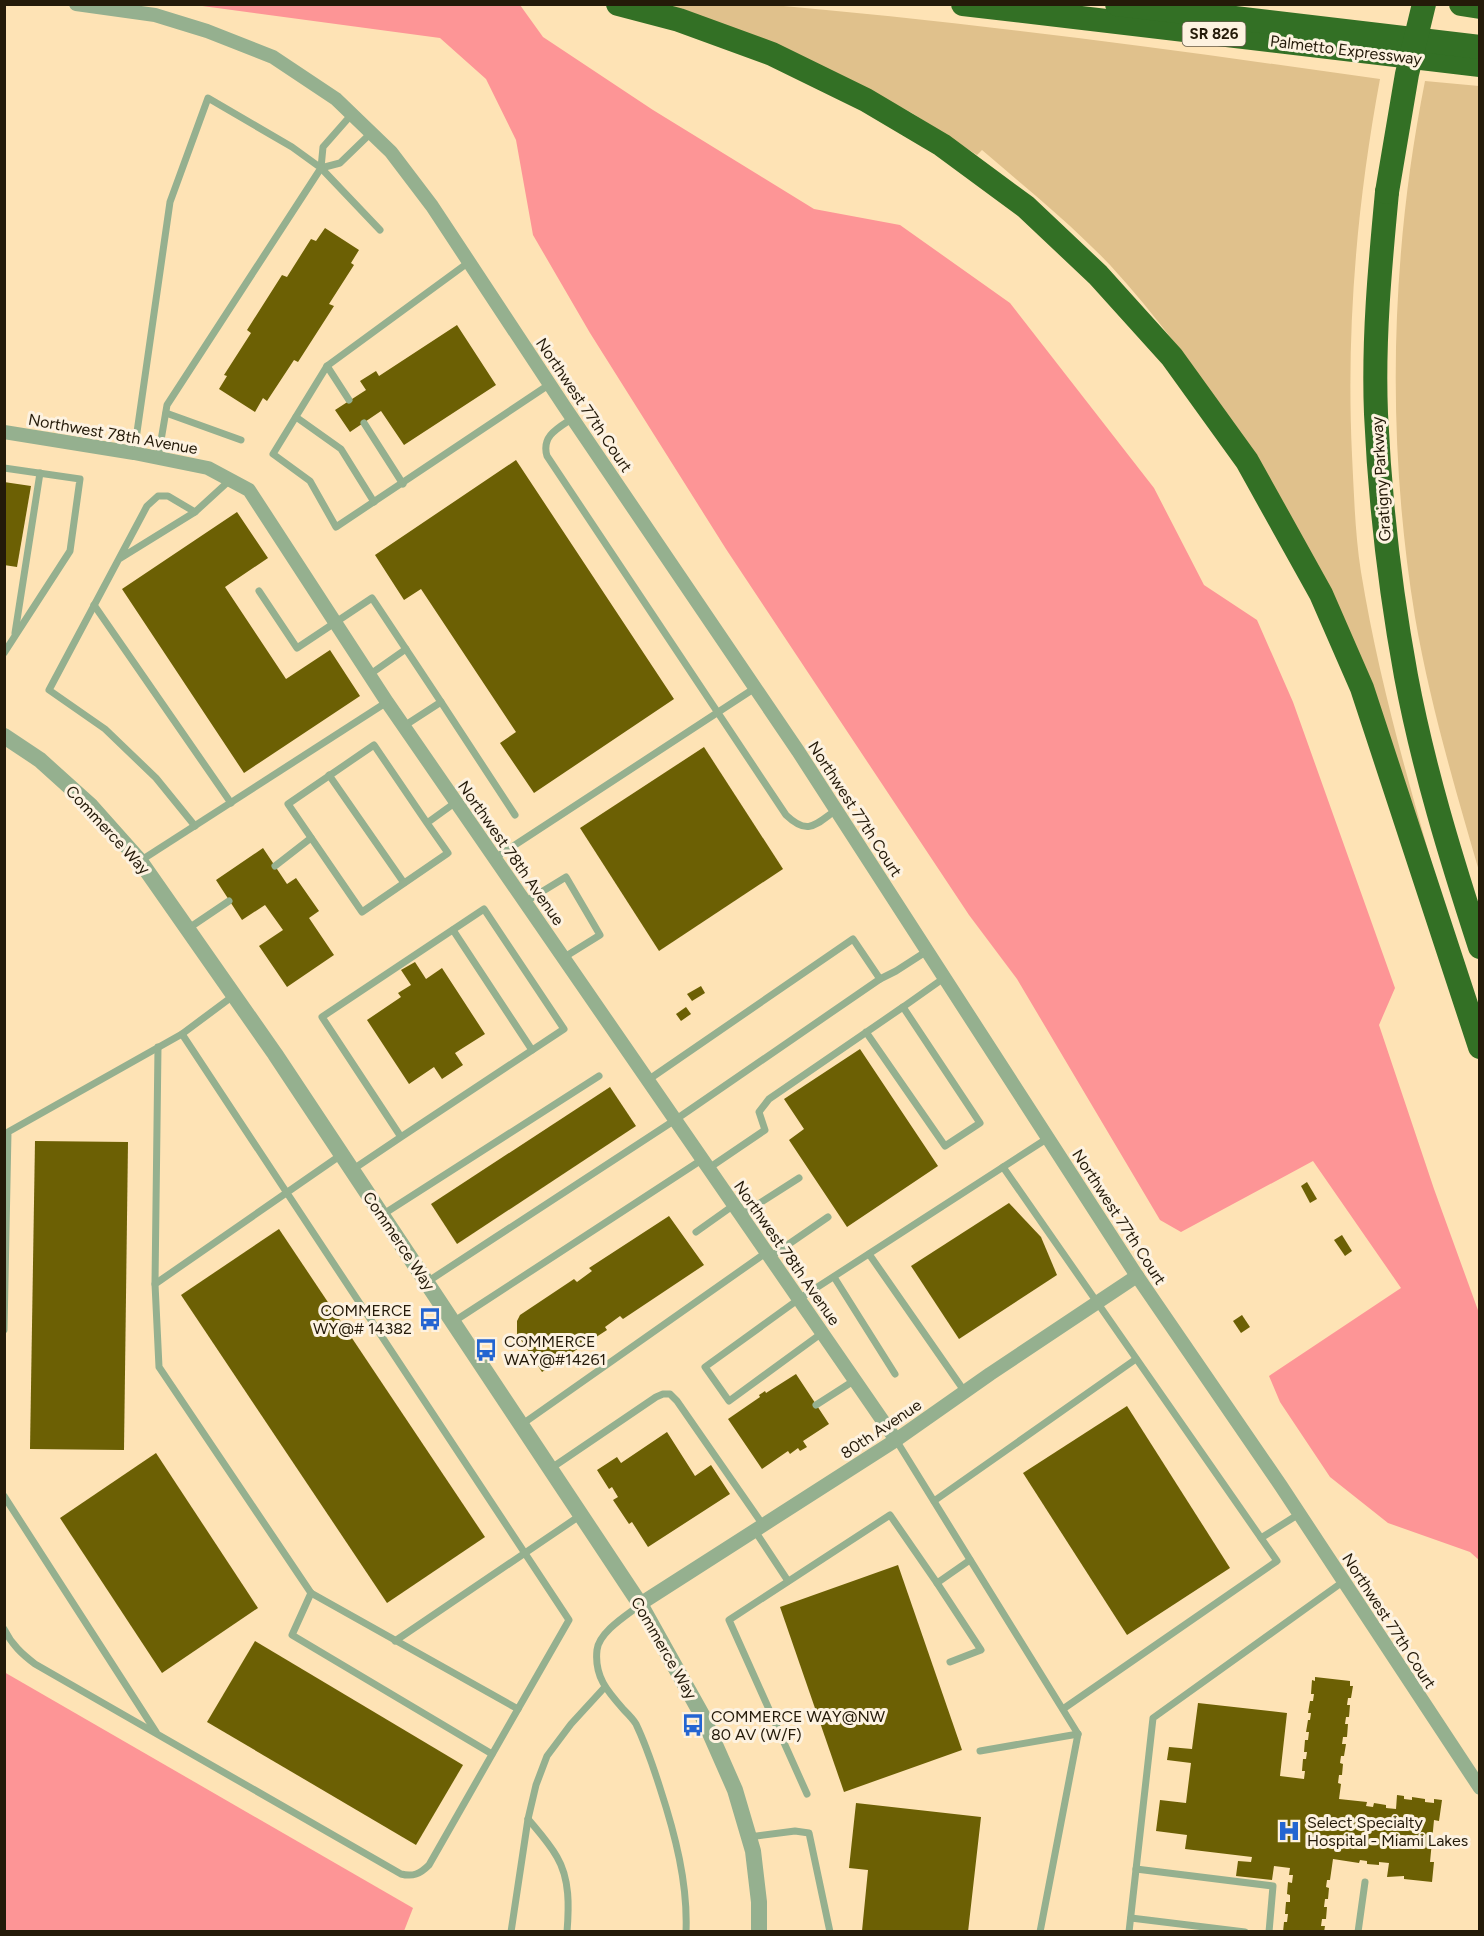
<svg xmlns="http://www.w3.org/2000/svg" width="1484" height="1936" font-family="Figtree,sans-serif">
	<rect width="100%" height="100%" fill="#fee3b5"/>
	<g fill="#e0c18c">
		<path d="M762,4C969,22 1175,50 1380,79C1357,203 1346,328 1352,455C1354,494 1355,534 1361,572C1379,682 1410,788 1441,895L1372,707L1175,343C1154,316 1133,290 1110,265C1070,223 1025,187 982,150L977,155L912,113L842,76L662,5Z"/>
		<path d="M1425,81L1479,86V871C1455,788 1430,704 1415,617C1386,440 1390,257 1425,81Z"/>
	</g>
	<g fill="#fd9596">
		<path d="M195,5H520L543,37L653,110L814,209L900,225L1010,303L1154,488L1204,585L1257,620L1293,702L1395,988L1379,1025L1434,1189L1479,1313V1560L1470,1552L1388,1523L1330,1477L1280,1402L1269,1376L1401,1288L1313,1161L1181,1232L1160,1220L1017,979L969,915L726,549L590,333L533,235L516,140L486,79L440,38Z"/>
		<path d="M4,1672L413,1908L404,1931H5Z"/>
	</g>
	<g fill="#6c6004">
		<path d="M325,228L359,250L351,263L354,265L329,304L334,306L298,362L294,360L267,401L263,398L255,412L219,389L227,376L224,375L251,333L247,330L282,275L287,277L311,239L316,241Z"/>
		<path d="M457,325L496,385L404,445L381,411L350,432L335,410L366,390L360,381L376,371L379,376Z"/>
		<path d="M516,460L674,699L534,793L500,743L516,732L421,589L404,600L375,555Z"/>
		<path d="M4,482L31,486L17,567L4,565Z"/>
		<path d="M237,512L268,558L225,587L286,679L330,650L360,696L244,773L122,589Z"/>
		<path d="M704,747L783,869L659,951L580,828Z"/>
		<path d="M263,848L287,884L296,878L319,911L309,918L334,955L287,987L259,946L283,930L265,905L242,920L216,880Z"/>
		<path d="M415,962L426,979L442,968L485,1034L455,1053L463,1065L442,1079L434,1067L409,1084L367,1020L401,997L398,993L411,985L401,970Z"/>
		<path d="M701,986L705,993L692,1001L687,994Z"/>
		<path d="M686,1007L691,1014L681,1021L676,1014Z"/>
		<path d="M860,1049L938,1166L847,1227L789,1140L804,1129L784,1099Z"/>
		<path d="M610,1087L636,1126L457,1244L431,1204Z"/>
		<path d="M35,1141L128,1142L124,1450L30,1449Z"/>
		<path d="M1307,1182L1317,1199L1310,1203L1301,1186Z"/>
		<path d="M1009,1203L1041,1237L1057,1275L959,1339L911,1266Z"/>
		<path d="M669,1216L704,1265L623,1319L620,1316L605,1327L607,1330L542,1372L517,1334V1321L520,1315L574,1279L577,1282L592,1271L589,1268Z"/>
		<path d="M279,1229L485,1537L387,1603L181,1295Z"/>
		<path d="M1342,1235L1352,1251L1345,1256L1334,1240Z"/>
		<path d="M1242,1315L1250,1327L1241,1333L1233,1321Z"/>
		<path d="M796,1374L829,1424L803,1441L807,1447L800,1451L798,1448L790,1454L788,1451L762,1469L728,1419L760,1397L759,1395L765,1391L766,1393Z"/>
		<path d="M1127,1406L1230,1568L1127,1635L1023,1473Z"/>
		<path d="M667,1432L695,1476L711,1465L730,1494L648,1547L632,1522L629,1524L613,1500L618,1497L612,1487L609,1489L597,1470L617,1457L621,1463Z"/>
		<path d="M156,1453L258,1608L162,1673L60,1518Z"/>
		<path d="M898,1565L962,1750L844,1792L780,1607Z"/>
		<path d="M255,1641L463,1765L416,1845L207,1722Z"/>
		<path d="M1315,1677L1350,1681V1686H1353L1351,1698H1348L1347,1705H1350L1349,1717H1346L1345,1724H1348L1347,1737H1343L1342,1744H1346L1344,1756H1341L1340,1763L1343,1764L1342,1775H1339L1338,1783L1341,1784L1339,1799L1367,1802L1366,1806L1373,1807L1374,1803L1386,1805V1808L1396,1809L1397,1795L1404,1796V1799L1412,1800V1797L1425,1799V1802L1434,1803V1799L1442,1800L1439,1821L1434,1820L1430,1862H1434L1432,1882L1404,1879V1876L1387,1877L1389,1863L1379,1862V1865L1367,1864V1861L1360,1860L1359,1863L1333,1859L1330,1880H1327L1326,1887L1329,1888L1328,1899H1325L1324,1907H1327L1326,1919H1322L1321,1926H1325L1324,1932H1283L1284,1922H1287L1288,1914H1285L1286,1902H1290V1895L1287,1894L1288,1882L1292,1883L1293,1875H1289L1290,1868L1274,1866L1272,1880L1236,1876L1238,1861L1251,1862L1252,1857L1185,1849L1187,1835L1156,1831L1160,1800L1186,1803L1191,1763L1167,1760L1169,1747L1192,1749L1198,1703L1287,1713L1280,1776L1304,1779L1305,1771H1302L1303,1759H1306L1307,1752H1304L1305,1740H1308L1309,1732H1306L1308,1720H1310L1311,1713H1308L1310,1701H1313L1314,1694H1311L1312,1680L1315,1681Z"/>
		<path d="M856,1803L981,1817L968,1932L862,1931L868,1870L849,1868Z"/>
	</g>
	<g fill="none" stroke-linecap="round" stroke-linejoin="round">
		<g stroke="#95b08f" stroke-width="7">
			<path d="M352,114L323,147L321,168L380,230"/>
			<path d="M321,168L340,163L371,133"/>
			<path d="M469,262L327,366L273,454L310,481L336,527L550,384"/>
			<path d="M327,366L349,400"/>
			<path d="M166,413L241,440"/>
			<path d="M296,417L341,449L374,502"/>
			<path d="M573,418C558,428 541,436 547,456L786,815C808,836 815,825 836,810"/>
			<path d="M364,423L403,484"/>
			<path d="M134,453L170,202L208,98L292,147L321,168L167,405L158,458"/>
			<path d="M4,468L80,479L70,551L4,653"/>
			<path d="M195,512L230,480"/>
			<path d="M119,559L195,512L168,496H158L147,506L49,690L105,729L156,778L195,826"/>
			<path d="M259,591L297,648L372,598L441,702"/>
			<path d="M94,605L231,803"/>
			<path d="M15,633L40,473"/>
			<path d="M369,675L406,649"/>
			<path d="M404,726L441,702L515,815"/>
			<path d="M329,775L404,883"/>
			<path d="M427,823L448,853L362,912L288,804L374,745L427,823L456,802"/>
			<path d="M495,858L755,688"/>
			<path d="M140,861L387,702"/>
			<path d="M275,866L311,838"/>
			<path d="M525,902L566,877L600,935L563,958"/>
			<path d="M189,928L229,901"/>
			<path d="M453,930L532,1050"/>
			<path d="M880,979L896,971L927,951"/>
			<path d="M903,1007L944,978"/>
			<path d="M182,1034L233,996"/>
			<path d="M1003,1167L1277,1561L1063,1709"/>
			<path d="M709,1168L765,1130L759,1112L769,1099L903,1007L980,1123L945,1146L866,1032"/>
			<path d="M352,1170L401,1137L322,1017L484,909L564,1029L401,1137"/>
			<path d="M382,1215L599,1076"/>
			<path d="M741,1215L799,1178"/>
			<path d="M696,1232L734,1205"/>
			<path d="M869,1254L965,1392"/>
			<path d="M770,1257L828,1217"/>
			<path d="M834,1277L895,1374"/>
			<path d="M427,1282L675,1120L880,979L853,939L648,1080"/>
			<path d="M155,1284L158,1047"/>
			<path d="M453,1322L703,1159"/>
			<path d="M4,1330L8,1132L182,1034L569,1620L518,1709L311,1593L159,1367L155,1284C217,1241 279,1198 341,1155"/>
			<path d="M822,1333L729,1401L705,1367L799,1299L1048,1138"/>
			<path d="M816,1405L855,1380"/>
			<path d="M521,1425L767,1252"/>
			<path d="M896,1440L1078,1734L980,1751"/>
			<path d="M550,1469L656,1397L663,1394H670L677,1401L763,1525"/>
			<path d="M4,1496L156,1732"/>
			<path d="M934,1501L1136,1359"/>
			<path d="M755,1531L788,1581"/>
			<path d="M1261,1538L1299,1514"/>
			<path d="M937,1583L981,1650L950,1662"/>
			<path d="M311,1593L292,1635L492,1754"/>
			<path d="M640,1605C627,1615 599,1632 597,1650C594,1677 608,1692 624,1710C628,1714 633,1719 636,1724C646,1745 653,1766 660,1788C675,1834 688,1883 686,1932"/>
			<path d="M4,1629C12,1645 22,1654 35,1664L401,1874C413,1877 420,1874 429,1865L518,1709"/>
			<path d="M395,1641L581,1515"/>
			<path d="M807,1794L729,1620L890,1515L937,1583L970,1560"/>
			<path d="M528,1819C538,1831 549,1843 557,1857C570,1879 569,1907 567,1932"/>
			<path d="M749,1837L795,1831L809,1833L830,1932"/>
			<path d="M1136,1869L1273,1886L1269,1932"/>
			<path d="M1131,1918L1245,1932"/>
			<path d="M511,1932L528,1819L536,1785L547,1756L571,1724L604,1688"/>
			<path d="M1040,1932L1078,1734"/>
			<path d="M1129,1932L1153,1718L1344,1581"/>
			<path d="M1358,1932L1365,1882"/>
		</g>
		<g stroke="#95b08f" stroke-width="14">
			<path d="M76,4L155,15L207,31L273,57L336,99L391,152L432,206L564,406L798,751L1137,1276L1281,1486L1480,1788"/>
			<path d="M4,432L134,453L208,468L249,490L387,702L896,1440"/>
			<path d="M640,1604L896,1440L990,1374L1137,1276"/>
		</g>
		<path stroke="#95b08f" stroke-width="16" d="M4,736L40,760L91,806L140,861L275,1054L640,1604L702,1715L735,1790L753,1851L759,1902V1932"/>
		<g stroke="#337025" stroke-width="24">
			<path d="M618,4L679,20L772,54L866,100L942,145L1026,207L1098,275L1172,357L1247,461L1321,594L1362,688L1480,1047"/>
			<path d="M963,4L1480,65"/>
			<path d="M1117,4L1480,47"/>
			<path d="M1461,4L1480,7"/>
			<path d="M1387,192C1380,266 1373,340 1376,414C1380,502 1390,589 1406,676C1423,767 1451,858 1480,947"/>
		</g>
		<path stroke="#337025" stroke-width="24" d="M1387,192L1407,74L1424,4"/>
	</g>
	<defs>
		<g id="bus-bare" transform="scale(1.8)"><path d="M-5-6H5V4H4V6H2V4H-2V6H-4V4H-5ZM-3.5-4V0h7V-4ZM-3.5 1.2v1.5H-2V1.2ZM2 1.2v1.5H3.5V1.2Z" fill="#2465d1" stroke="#fdf2e0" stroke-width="2.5" paint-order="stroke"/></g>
		<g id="hospital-bare" transform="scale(1.8)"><path d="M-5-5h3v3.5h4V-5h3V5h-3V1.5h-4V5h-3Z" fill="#2465d1" stroke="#fdf2e0" stroke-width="2.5" paint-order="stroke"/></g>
	</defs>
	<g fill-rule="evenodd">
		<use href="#bus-bare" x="430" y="1319"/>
		<use href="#bus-bare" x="486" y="1350"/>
		<use href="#bus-bare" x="693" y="1725"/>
		<use href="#hospital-bare" x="1289" y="1831"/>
	</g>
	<g text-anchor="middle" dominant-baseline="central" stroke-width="6" stroke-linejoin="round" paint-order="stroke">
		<rect fill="#fdf2e0" stroke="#655b4a" stroke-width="1.5" x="1182.5" y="22" width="63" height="24" rx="4.5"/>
		<g font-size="15" font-weight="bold" fill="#241a09">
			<text x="1214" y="34">SR 826</text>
		</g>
		<g font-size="16" fill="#241a09" stroke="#fdf2e0">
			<text transform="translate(1346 50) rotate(7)">Palmetto Expressway</text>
			<text transform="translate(584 405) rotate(56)">Northwest 77th Court</text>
			<text transform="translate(113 434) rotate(10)">Northwest 78th Avenue</text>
			<text transform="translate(1381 479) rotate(-94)">Gratigny Parkway</text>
			<text transform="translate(855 809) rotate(57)">Northwest 77th Court</text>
			<text transform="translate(108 830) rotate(47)">Commerce Way</text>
			<text transform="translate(511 853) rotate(55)">Northwest 78th Avenue</text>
			<text transform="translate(1119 1217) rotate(57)">Northwest 77th Court</text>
			<text transform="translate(399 1241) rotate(56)">Commerce Way</text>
			<text transform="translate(787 1253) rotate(55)">Northwest 78th Avenue</text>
			<text transform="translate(881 1429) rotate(-34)">80th Avenue</text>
			<text transform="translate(1389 1621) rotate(57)">Northwest 77th Court</text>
			<text transform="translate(664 1648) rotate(60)">Commerce Way</text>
		</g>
		<g font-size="16" fill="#241a09" stroke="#fdf2e0" text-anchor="start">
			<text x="412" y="1310" text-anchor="end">COMMERCE<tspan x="412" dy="18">WY@# 14382</tspan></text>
			<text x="504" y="1341">COMMERCE<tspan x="504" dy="18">WAY@#14261</tspan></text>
			<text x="711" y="1716">COMMERCE WAY@NW<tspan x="711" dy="18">80 AV (W/F)</tspan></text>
			<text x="1307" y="1822">Select Specialty<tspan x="1307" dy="18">Hospital - Miami Lakes</tspan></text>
		</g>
	</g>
	<rect width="1484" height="1936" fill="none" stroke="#241a09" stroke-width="12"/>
</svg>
